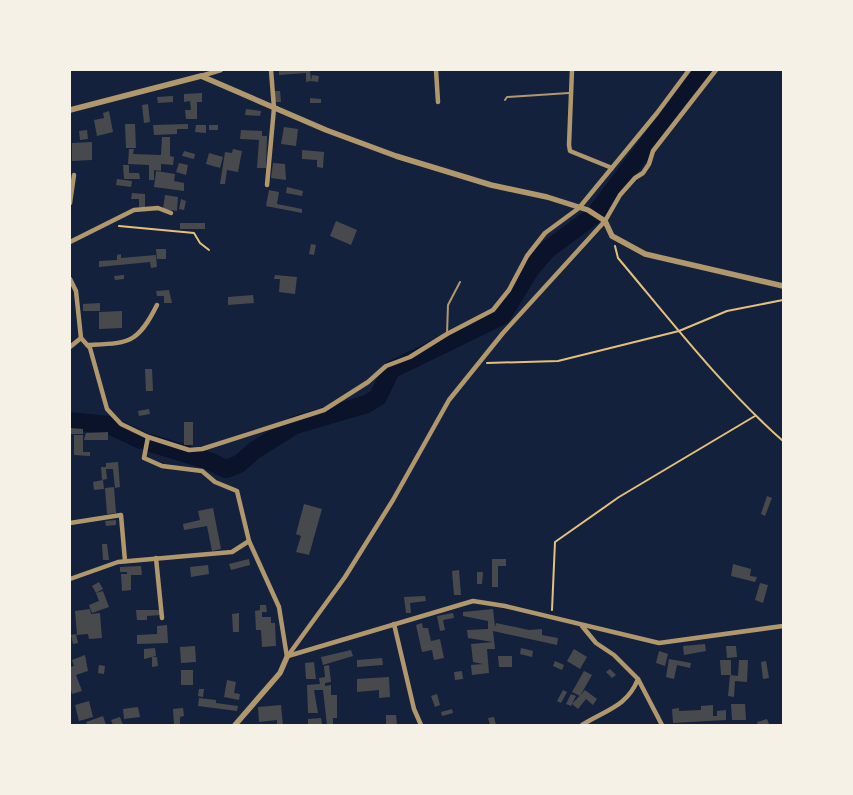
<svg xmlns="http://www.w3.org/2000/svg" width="853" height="795" font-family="'Varela Round',sans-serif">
	<rect width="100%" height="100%" fill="#14213d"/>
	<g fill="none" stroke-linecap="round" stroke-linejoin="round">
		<g stroke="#0b132b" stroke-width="18">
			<path d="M598,210L704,70"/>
			<path d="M70,421L109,425L141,440"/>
			<path d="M150,443L209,461L226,469L239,464L255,450L295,425L367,404L378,397L391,370L502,316L530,270L547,250L593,216"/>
		</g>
	</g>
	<g fill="#48494c">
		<path d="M279,70H310L311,81L306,82V73L279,75Z"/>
		<path d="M312,75L319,76L318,82L311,81Z"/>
		<path d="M273,91H280L281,102H274Z"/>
		<path d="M202,93V102H197V119H186L185,110H191L190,101L184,102V94Z"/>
		<path d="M173,96V102L158,103L157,97Z"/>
		<path d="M310,98L321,99V103H310Z"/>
		<path d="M148,104L150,122L144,123L142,105Z"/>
		<path d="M246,109L261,111L260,116L245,115Z"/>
		<path d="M109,111L113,132L97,136L94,120L104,118L103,113Z"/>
		<path d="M125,124H135L136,148H126Z"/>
		<path d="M188,124V129H177V134L154,135L153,125Z"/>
		<path d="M196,125H206V133L195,132Z"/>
		<rect x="209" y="125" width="9" height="5"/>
		<path d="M284,127L298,129L296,146L281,144Z"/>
		<path d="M87,130L88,139L80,140L79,131Z"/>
		<path d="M241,130L262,131V136H267L266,168H257L259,140L240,139Z"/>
		<path d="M162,137H170V156L174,157L173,165L161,164V171L154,170V180H149V165L128,164L129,149H134L133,154L161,155Z"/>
		<path d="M92,142V160L72,161V143Z"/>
		<path d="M233,149L242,151L238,172L227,170L225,184H220L225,152L232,153Z"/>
		<path d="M302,150L324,152L323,168L317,167V160L302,159Z"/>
		<path d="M184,151L195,154L194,159L182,156Z"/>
		<path d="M209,153L223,157L220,168L206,164Z"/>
		<path d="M179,163L188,165L186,175L176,172Z"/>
		<path d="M273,163L285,164L286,180L271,178Z"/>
		<path d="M123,165H129V173H139L140,179H124Z"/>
		<path d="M156,171L175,174L174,181L184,183V191L154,187Z"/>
		<path d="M117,179L132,181L131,187L116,185Z"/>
		<path d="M287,187L303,191L302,196L286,193Z"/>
		<path d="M269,190L279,192L277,204L302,209V213L266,206Z"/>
		<path d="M132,193L145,194V207H139V199H131Z"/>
		<path d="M165,195L178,197L177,211L163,209Z"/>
		<path d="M181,199L186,201L184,210L179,209Z"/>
		<path d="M336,221L357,230L351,245L330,236Z"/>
		<rect x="180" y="223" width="25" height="6"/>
		<path d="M311,244L316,245L314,255L309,254Z"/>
		<path d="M156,249H166V259H157Z"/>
		<path d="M121,254V258L156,255L157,267L151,268L150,262L99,267V261L117,260V255Z"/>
		<path d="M124,275V279L115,280L114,276Z"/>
		<path d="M275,275L297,277L295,294L279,292L280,279H274Z"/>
		<path d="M169,290L172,303H164V296H157L156,291Z"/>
		<path d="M253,295L254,303L228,305V297Z"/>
		<path d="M100,303V311H83V304Z"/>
		<path d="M122,311V328L99,329V312Z"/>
		<path d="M145,369H152L153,391H146Z"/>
		<path d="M149,409L150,414L139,416L138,411Z"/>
		<rect x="184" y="422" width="9" height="23"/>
		<path d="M70,428L83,429V434H70Z"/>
		<path d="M108,432V440H84L86,433Z"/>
		<path d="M74,435H83V452H90V456L74,455Z"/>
		<path d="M118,462L120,487L115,488L113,469H106L107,479L102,480L101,467H106V463Z"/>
		<path d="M103,480L104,489L94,490L93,482Z"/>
		<path d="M114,487L116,513L107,514L105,488Z"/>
		<path d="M767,496L772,498L765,516L761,514Z"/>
		<path d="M304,504L322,509L309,555L296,552L301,536L296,534Z"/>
		<path d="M213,508L221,549L212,551L207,526L184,530L183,524L200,520L198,511Z"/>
		<path d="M116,520V525L106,526L105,521Z"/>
		<path d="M102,544H107L109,560H103Z"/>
		<path d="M249,559L250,565L231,570L229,564Z"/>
		<path d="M492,559H506V566H498V587H492Z"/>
		<path d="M733,564L751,569L750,576L757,577L755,582L731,576Z"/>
		<path d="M208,565L209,574L191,577L190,567Z"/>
		<path d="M141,566L142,575H131V590L122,591L121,574H127V572H120V567Z"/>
		<path d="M459,570L461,595H454L452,571Z"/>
		<path d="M477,572H483L482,584H477Z"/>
		<path d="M99,582L103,589L96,593L92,586Z"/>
		<path d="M760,583L768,585L763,603L755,600Z"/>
		<path d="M103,591L109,607L92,613L89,605L99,601L96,593Z"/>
		<path d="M425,596L426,601L410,603L411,613H406L404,597Z"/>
		<path d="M260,605H266L267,612H262V617H271V623H275L276,646L262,647L261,630H256L255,611L260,610Z"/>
		<path d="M90,609L91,614L100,613L102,638L89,639L88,634L77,635L75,611Z"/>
		<path d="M493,609L495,627L496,623L529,630L542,629V635L558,638L557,645L493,631L495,649H487L489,673L472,675L471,665L483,664L473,662L471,644L493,642L468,638L467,630L488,629V621L463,616V612Z"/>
		<path d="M136,610H160V615L147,616V620H137Z"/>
		<path d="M239,613V632H233L232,614Z"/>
		<path d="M453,613L454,618L443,620L445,630L440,631L437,616Z"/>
		<path d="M422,623L423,628H428L431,641L440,639L444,658L434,660L432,650L422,652L416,625Z"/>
		<path d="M167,625L168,643L137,644V635L157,634V626Z"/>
		<path d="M76,634L78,643L73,644L71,635Z"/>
		<path d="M705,644L706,651L684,655L683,646Z"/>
		<path d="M195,646L196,662L181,663L180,647Z"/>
		<path d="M726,646H736L737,657L727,658Z"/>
		<path d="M155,648L156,656L144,659V649Z"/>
		<path d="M521,648L533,651L532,657L520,654Z"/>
		<path d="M574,649L587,657L580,669L567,661Z"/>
		<path d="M351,650L353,656L323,665L321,657Z"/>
		<path d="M659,651L668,654L665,666L656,663Z"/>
		<path d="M85,655L88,671L76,675L82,691L72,694L70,686V667L74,666L72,660Z"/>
		<path d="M498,656H512V667H499Z"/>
		<path d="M152,657H157L158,666L152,667Z"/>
		<path d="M382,658L383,665L357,667V660Z"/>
		<path d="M669,659L691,663L690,668L677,665L674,679L666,677Z"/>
		<path d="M720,660H731V675H721Z"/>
		<path d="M739,660H748L747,682L735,681L734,697L728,696L730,675L738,676Z"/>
		<path d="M555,661L564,665L562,670L553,666Z"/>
		<path d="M766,661L769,678L763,679L761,662Z"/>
		<path d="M314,662L316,679H306L305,663Z"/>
		<path d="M99,665L105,666L104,674L98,673Z"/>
		<path d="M329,665L331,682L325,683V686L331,685V695H337V718H333V725H327L323,690H314L318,713H308L307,685L320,684L319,678L325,677L324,666Z"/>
		<path d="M610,669L616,675L612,678L606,672Z"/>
		<rect x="181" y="670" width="12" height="15"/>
		<path d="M462,671L463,679L455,680L454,672Z"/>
		<path d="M584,671L592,675L580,696L572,692Z"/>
		<path d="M389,677L390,697L379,698V690L357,692V679Z"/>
		<path d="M227,680L236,682L234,693L240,694L239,700L224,697Z"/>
		<path d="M199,689H204L203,697L198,696Z"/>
		<path d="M563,690L567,692L561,703L557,701Z"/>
		<path d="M585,690L597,699L593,705L586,699L578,709L572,704Z"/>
		<path d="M437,694L440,705L435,707L431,696Z"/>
		<path d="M571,694L576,696L571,706L566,704Z"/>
		<path d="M199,698L216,700V703L238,706L237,711L198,706Z"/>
		<path d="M89,701L93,717L79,721L75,705Z"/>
		<path d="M731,704H745L746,720H732Z"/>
		<path d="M281,705L283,725H277V720L259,722L258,707Z"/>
		<path d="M713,705V716H717V711L726,710V720L673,723L672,709L679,708V711L701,710V706Z"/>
		<path d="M138,707L140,717L124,719L123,709Z"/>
		<path d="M183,708L184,716L180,717V725H174L173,709Z"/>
		<path d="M452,709L453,713L442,716L441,712Z"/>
		<path d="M386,715H396L397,725H386Z"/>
		<path d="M103,716L106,725H87L86,722Z"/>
		<path d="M120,717L123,725H113L111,720Z"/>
		<path d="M494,717L496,725H490L488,718Z"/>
		<path d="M321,718L322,724L308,725V719Z"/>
		<path d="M767,719L769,724L758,725L757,722Z"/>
	</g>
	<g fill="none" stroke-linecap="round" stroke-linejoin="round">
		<g stroke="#e5c07b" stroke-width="2">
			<path d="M119,226L194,233L200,243L209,250"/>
			<path d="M615,246L618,258C671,321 722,387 783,441"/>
			<path d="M487,363L558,361L679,331L727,311L783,300"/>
			<path d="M552,610L555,542L619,497L755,416"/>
		</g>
		<g stroke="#b1986c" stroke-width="2">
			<path d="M505,100L507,97L569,93"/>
			<path d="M447,334L448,305L460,282"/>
		</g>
		<g stroke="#b1986c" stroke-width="4.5">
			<path d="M436,70L438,102"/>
			<path d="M572,70L569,145L570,151L612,168"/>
			<path d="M201,76L221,70"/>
			<path d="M267,185L274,108L271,70"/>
			<path d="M70,203L74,175"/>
			<path d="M70,242L134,210L158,208L171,213"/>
			<path d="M70,279L76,291L81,338L90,348L107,409L121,424L148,437L189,450L202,449L324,410L368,382L386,366L410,357L447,334L493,310L509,290L527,256L545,233L579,208L657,113L689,70"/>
			<path d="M87,345C128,343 137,345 157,305"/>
			<path d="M70,347L81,338"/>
			<path d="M148,437L144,458L162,466L202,471L215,482L237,491L249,541L279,607L287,657"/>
			<path d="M70,523L121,515L125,561"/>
			<path d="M156,558L162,618"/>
			<path d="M70,579L118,562L232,552L249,541"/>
			<path d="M394,624L414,709L421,725"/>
			<path d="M582,626L596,643L614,655L638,679L662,725"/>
			<path d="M288,656L473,601L505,606L659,643L783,626"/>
			<path d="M287,657L345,577L393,500L449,400L503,333L605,221L620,195L635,178L643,173L649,164L653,151L716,70"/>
			<path d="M582,725C605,710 627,707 638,679"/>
		</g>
		<g stroke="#b1986c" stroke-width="5.5">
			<path d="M70,110L201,76L326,130L396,156L491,185L547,197L588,210L605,221L612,236L645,254L783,286"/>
			<path d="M235,725L280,673L287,657"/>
		</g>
	</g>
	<rect width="853" height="795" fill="none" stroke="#f6f1e7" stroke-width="142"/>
</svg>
